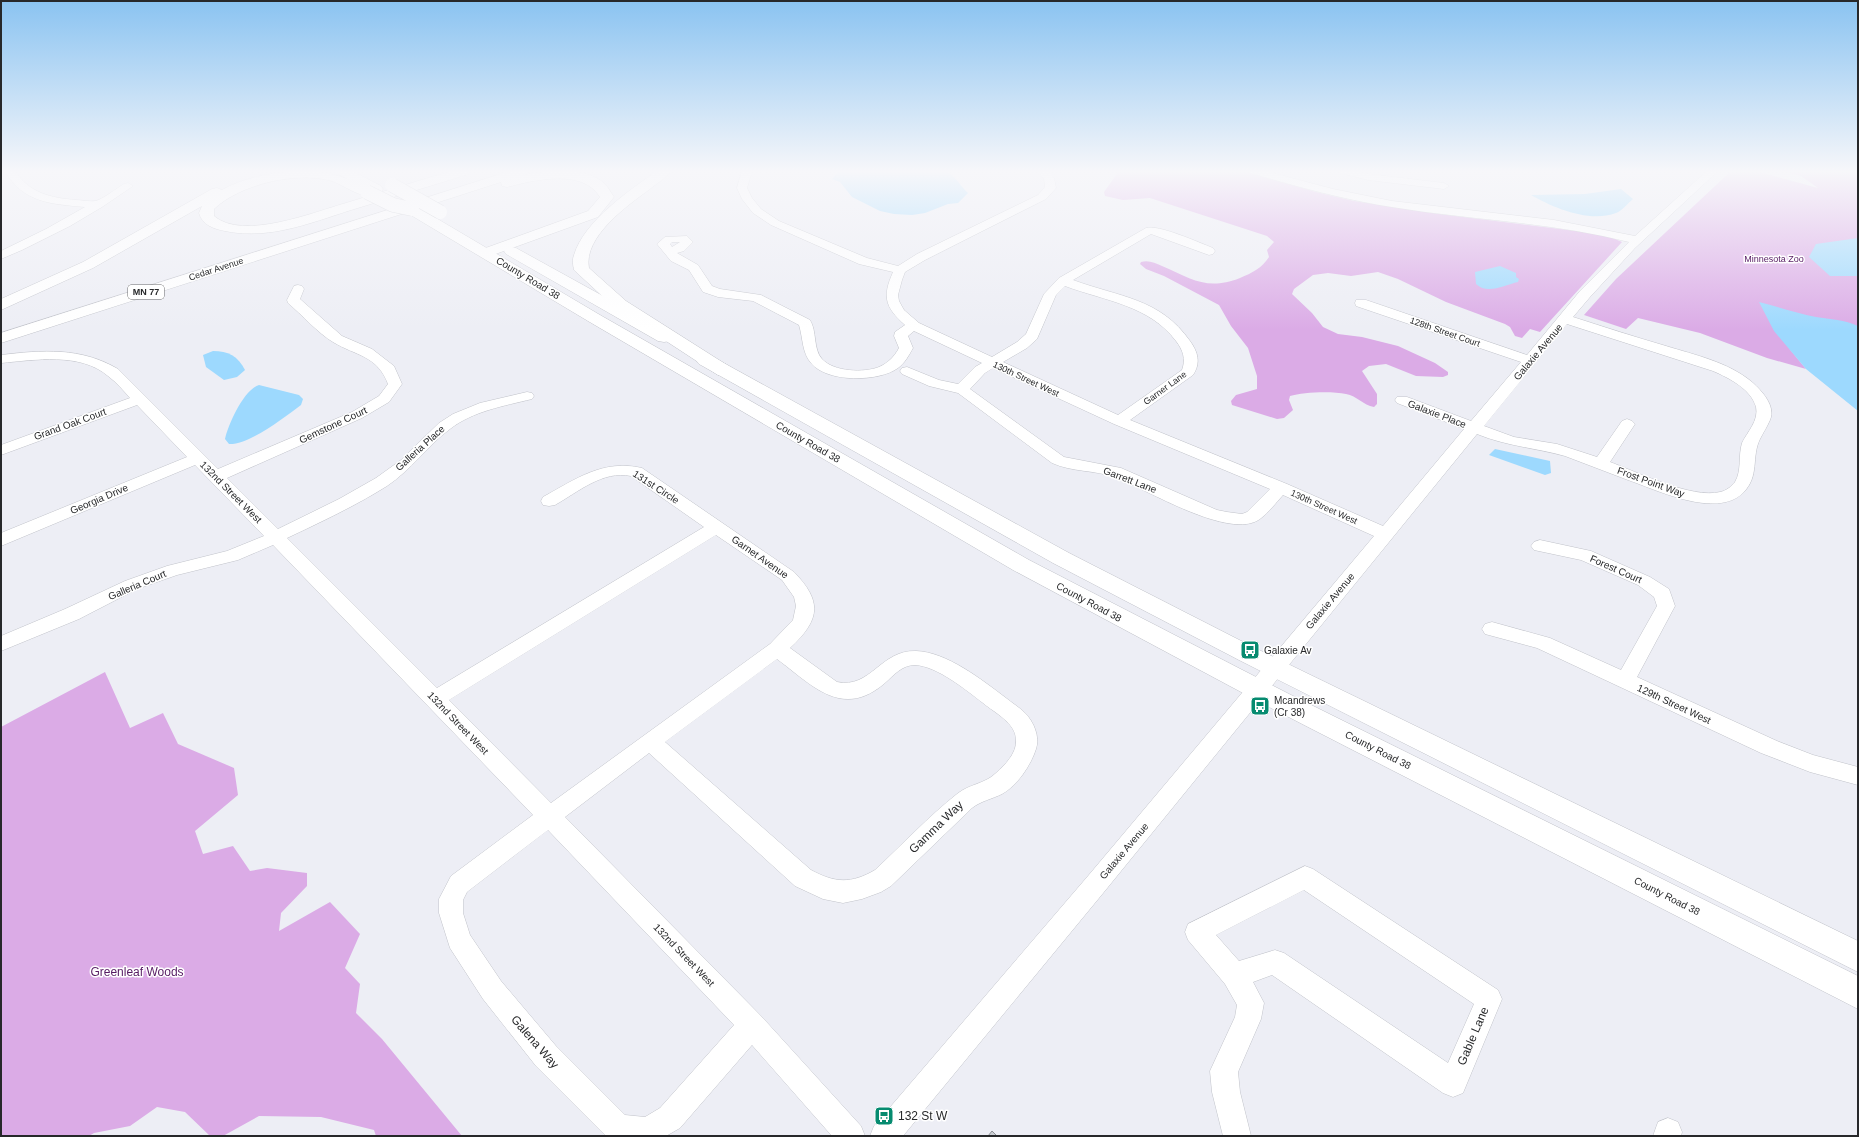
<svg xmlns="http://www.w3.org/2000/svg" width="1859" height="1137" font-family="Arial,sans-serif">
	<rect width="100%" height="100%" fill="#edeef5"/>
	<g fill="#dbabe6">
		<path d="M1119,171H1244L1316,192L1354,201L1439,214L1576,231L1608,236L1622,242L1540,332L1530,329L1522,338L1515,336L1510,327L1505,324L1446,302L1398,279L1378,272L1351,276L1328,273L1313,275L1294,289L1292,294L1312,313L1323,327L1338,334L1362,337L1398,346L1435,363L1448,372V375L1443,377L1416,376L1386,364L1369,366L1362,371L1377,394V404L1374,407C1363,405 1357,396 1346,394C1332,391 1303,392 1290,396L1289,400L1293,410L1284,418L1277,419L1232,405L1231,401L1236,395L1257,389V376L1248,348L1231,326L1219,305L1164,276L1146,269L1140,264L1141,262C1149,260 1155,263 1162,266C1192,279 1207,291 1240,278C1252,273 1262,268 1269,257L1267,250L1274,242L1267,236L1150,198L1123,200L1105,196L1104,192Z"/>
		<path d="M1731,171H1756L1818,188L1801,176L1782,171H1858V367L1788,347L1806,369L1767,358L1700,333L1638,318L1626,329L1584,315L1616,279Z"/>
		<path d="M105,672L130,728L163,713L178,744L234,768L238,795L195,831L203,854L233,846L250,871L267,868L307,873V886L281,913L279,931L330,902L360,934L345,968L360,984L356,1013L382,1039L462,1136H376L374,1130L321,1117L259,1116L223,1136H210L185,1112L157,1107L130,1126L94,1133L89,1136H1V727Z"/>
	</g>
	<g fill="#9dd9fe">
		<path d="M839,171H945C956,176 960,186 968,193L958,203L948,204L925,213L912,215L894,214L880,211L852,197L840,182L832,179Z"/>
		<path d="M1621,189L1633,199C1628,203 1622,211 1616,213C1589,223 1554,208 1531,195L1585,194Z"/>
		<path d="M1858,238V276H1830L1809,257L1816,244Z"/>
		<path d="M1500,266L1516,273V277L1519,279L1518,282C1505,285 1487,295 1476,284L1475,272Z"/>
		<path d="M1759,302C1778,307 1797,313 1816,317C1830,319 1845,320 1858,326V411L1806,369L1774,331Z"/>
		<path d="M213,351C228,351 238,356 245,370L237,377L224,380L206,367L203,355Z"/>
		<path d="M259,385L299,395L303,399L301,405C285,417 249,445 229,444L225,439C228,425 244,389 259,385Z"/>
		<path d="M1495,449L1550,461L1551,473L1545,475L1489,455Z"/>
	</g>
	<path fill="#caced4" stroke="#8d9094" d="M992,1131L997,1136H988Z"/>
	<g fill="none" stroke-linecap="round" stroke-linejoin="round">
		<g stroke="#c1c3ca" stroke-width="1">
			<g id="minor">
				<path d="M5,171H15C29,193 51,198 76,200C82,200 90,202 95,201C102,200 117,188 124,184L128,183L133,186L102,207L70,226L22,250L1,259V251L46,229L85,207C52,204 23,203 5,171Z"/>
				<path d="M742,171H752L747,188L752,198L761,209L779,221L867,258L898,266L917,254L1038,195L1045,187L1044,179L1038,171H1048L1054,178L1056,188L1046,199L925,260L905,272L902,280L898,295L899,301L904,310L919,323L992,357L1017,342L1026,334L1044,294L1059,278L1146,228C1158,224 1200,243 1213,248L1215,251L1213,254L1209,255L1151,234L1073,280C1119,297 1160,298 1190,341C1198,352 1201,363 1193,375L1130,420L1287,484L1383,526L1464,429L1397,403L1395,400L1397,397H1407L1471,421L1521,362L1356,306L1355,303L1356,300H1366L1527,355L1580,291L1629,242C1551,222 1471,220 1392,207C1345,200 1298,187 1251,173L1250,171H1265L1333,189L1392,201L1554,220L1635,236L1707,171H1718L1635,248L1590,297L1573,317C1604,327 1635,337 1666,346C1695,355 1728,362 1752,382C1762,391 1776,406 1770,420C1767,427 1763,433 1760,439C1751,457 1760,476 1743,493C1716,519 1657,490 1628,480C1607,472 1586,464 1565,456C1536,448 1506,446 1477,434L1104,892L903,1136H870L874,1126L1088,876L1374,536L1283,495C1276,503 1268,513 1260,519C1230,541 1146,489 1115,477C1094,470 1072,472 1052,463L958,393L929,386L902,374L900,371L902,368L907,367L939,380L958,384L975,367L982,363L914,331L908,336L913,348C909,355 905,363 898,368C879,382 827,383 811,363C802,353 803,338 799,325L753,301L718,297L703,292L689,270L671,261L657,244L665,237L687,236L693,242L684,251L677,253L698,265L712,286L720,289L761,295L810,320C817,331 813,349 822,359C834,372 864,373 879,367C888,363 894,357 899,348L894,336L895,332L905,325C885,307 882,297 893,272L859,264L771,225L753,213L742,199L737,188ZM672,242H680L672,247L670,244ZM1065,286C1105,301 1149,305 1176,341C1183,350 1186,359 1182,370L1118,415L1003,362L1027,348L1037,339L1056,295ZM1567,324L1713,371C1729,378 1751,389 1756,407C1759,421 1747,432 1742,443C1738,456 1742,470 1735,482C1732,486 1726,491 1720,492C1692,499 1637,472 1610,462L1635,424L1632,421L1627,419L1622,421L1597,457L1557,444L1514,437L1484,426ZM993,368L1114,424L1270,489L1247,512L1242,514L1227,512L1217,510L1121,468L1064,457L970,389L985,373Z"/>
				<path d="M1340,171H1356L1368,174L1444,183L1449,186L1444,189L1368,180L1341,173Z"/>
				<path d="M298,285L302,286L304,289L300,299L342,336L372,349L394,366L402,384L389,402L362,418L227,478L278,529L339,499L376,478L401,460L439,423L453,414L480,403L527,392L532,393L534,396L532,399C504,406 473,411 450,429C427,446 411,470 387,486C355,506 321,522 287,538L437,688L704,527L631,476C603,470 578,492 555,505L549,506L543,505L541,501L543,497C576,479 603,459 642,468L794,572C823,602 820,620 790,648L837,682C871,689 880,650 916,651C947,652 982,680 1006,698C1012,703 1019,707 1025,713C1034,722 1040,737 1036,749C1031,765 1017,786 1002,794C992,799 981,801 972,808L891,886L881,892L862,899L843,903L823,899L795,886L649,753L565,817L761,1016L861,1126L865,1136H832L752,1045L680,1128L666,1136H606L536,1066L483,999L450,948L439,913V899L451,876L533,815L273,545L238,560L177,575L137,589L79,619L1,651V636L65,609L125,581L167,566L227,551L264,536L195,465L1,546V533L187,457L137,405L1,455V445L130,398C123,390 116,382 108,376C80,352 35,360 1,363V355C42,350 81,347 118,369L218,469L352,412L379,396L388,384C377,355 356,356 333,342C319,334 301,314 288,303L287,300L294,286ZM716,535L782,580L794,597L796,606L793,620L770,644L551,803L449,700ZM777,659C812,685 842,720 885,683C894,675 902,665 915,665C937,666 966,690 983,703C995,713 1016,723 1016,740C1017,753 1005,765 996,773C985,784 969,784 957,794C928,817 902,845 875,870C851,884 835,883 811,870L665,742ZM548,830L734,1025L660,1108L645,1117L625,1115L556,1046L501,981L470,935L463,913V900L467,892Z"/>
				<path d="M1540,540L1591,551L1650,577L1669,589L1675,606L1637,677L1777,741L1813,755L1858,767V785L1810,772L1761,753L1537,648L1485,634L1482,629L1485,624L1492,622L1550,638L1621,670L1657,606L1654,597L1638,585L1581,560L1534,550L1531,546L1534,542Z"/>
				<path d="M1305,866L1313,869L1498,990L1502,999L1463,1093L1453,1097L1443,1093L1272,975L1253,982L1264,1003L1261,1019L1238,1072L1240,1092L1251,1136H1223L1212,1092L1210,1071L1235,1017L1237,1005L1225,984L1188,940L1185,932L1188,924ZM1304,890L1474,1004L1448,1063L1284,953L1275,950L1239,961L1216,935Z"/>
				<path d="M1668,1118L1678,1122L1682,1132L1681,1136H1653L1658,1122Z"/>
			</g>
		</g>
		<g stroke="#c1c3ca" stroke-width="1">
			<g id="major">
				<path d="M337,171H352L381,186L383,189L381,192H371L338,174Z"/>
				<path d="M414,207L419,208L600,315L1029,560L1289,694L1858,976V1009L1271,708L1013,570L588,321L409,214L407,211L409,208Z"/>
				<path d="M511,247L516,248L670,333L672,337L670,341L664,342L658,341L506,254L504,251L506,248Z"/>
				<path d="M705,355L711,356L1069,553L1255,648L1858,941V972L1239,660L1053,563L699,364L696,360L699,356Z"/>
			</g>
		</g>
		<g stroke="#c1c3ca" stroke-width="1">
			<g id="highway">
				<path d="M312,171C334,173 352,180 372,189L374,192L372,195C359,198 344,185 332,181C298,171 240,184 214,209V216C243,241 314,212 346,203C382,192 417,181 452,171H470L469,174C433,185 397,196 361,207C317,220 272,241 225,231C214,229 202,225 199,213L202,206L93,268L1,310V299L83,262L212,189L217,188L222,190C249,175 283,171 312,171Z"/>
				<path d="M510,171H528L527,174L519,176C543,171 585,165 605,184C608,187 611,193 614,197L598,217L490,256H480L478,253L480,250L588,211L600,197C582,168 535,180 507,187L502,186L501,182L1,343V333Z"/>
				<path d="M657,171H671C666,178 657,183 650,189C628,205 583,237 589,268L626,301L730,367L733,371L730,375L724,376L718,375L614,307L574,270C573,265 572,260 574,255C584,221 630,190 657,171Z"/>
			</g>
		</g>
		<use href="#minor" fill="#fff" fill-rule="evenodd"/>
		<use href="#major" fill="#fff" fill-rule="evenodd"/>
		<use href="#highway" fill="#fff" fill-rule="evenodd"/>
		<g stroke="#c1c3ca" stroke-width="15" stroke-linecap="butt">
			<path id="major-bridge" d="M392,185L440,212"/>
		</g>
		<g stroke="#c1c3ca" stroke-width="15" stroke-linecap="butt">
			<path id="highway-bridge" d="M367,192L393,205L412,209"/>
		</g>
		<use href="#major-bridge" stroke="#fff" stroke-width="14"/>
		<use href="#highway-bridge" stroke="#fff" stroke-width="14"/>
	</g>
	<linearGradient id="sky" x2="0" y2="1"><stop stop-color="#8ac3f1"/><stop offset="0.52" stop-color="#f7f7fa"/><stop offset="1" stop-color="#f7f7fa" stop-opacity="0"/></linearGradient>
	<rect width="1859" height="330" fill="url(#sky)"/>
	<defs>
		<g id="bus-square" transform="scale(1)"><rect x="-9" y="-9" width="18" height="18" rx="4" fill="#068b70" stroke="#fff"/><path d="M-5-6H5V4H4V6H2V4H-2V6H-4V4H-5ZM-3.5-4V0h7V-4ZM-3.5 1.2v1.5H-2V1.2ZM2 1.2v1.5H3.5V1.2Z" fill="#fff"/></g>
	</defs>
	<g fill-rule="evenodd">
		<use href="#bus-square" x="1250" y="650"/>
		<use href="#bus-square" x="1260" y="706"/>
		<use href="#bus-square" x="884" y="1116"/>
	</g>
	<g text-anchor="middle" dominant-baseline="central" stroke-width="3" stroke-linejoin="round" paint-order="stroke">
		<g font-size="9" fill="#561b63" stroke="#fff">
			<text x="1774" y="259">Minnesota Zoo</text>
		</g>
		<g font-size="9" fill="#27282a" stroke="#fff">
			<text transform="translate(216 269) rotate(-18)">Cedar Avenue</text>
			<text transform="translate(1445 332) rotate(19)">128th Street Court</text>
			<text transform="translate(1026 379) rotate(25)">130th Street West</text>
			<text transform="translate(1165 388) rotate(-36)">Garner Lane</text>
			<text transform="translate(1324 507) rotate(24)">130th Street West</text>
		</g>
		<rect fill="#fff" stroke="#68686a" stroke-width="1" x="128" y="285" width="36" height="14" rx="3"/>
		<g font-size="9" font-weight="bold" fill="#27282a">
			<text x="146" y="292">MN 77</text>
		</g>
		<g font-size="10" fill="#27282a" stroke="#fff">
			<text transform="translate(528 278) rotate(31)">County Road 38</text>
			<text transform="translate(1538 352) rotate(-50)">Galaxie Avenue</text>
			<text transform="translate(1437 414) rotate(21)">Galaxie Place</text>
			<text transform="translate(70 424) rotate(-20)">Grand Oak Court</text>
			<text transform="translate(333 425) rotate(-25)">Gemstone Court</text>
			<text transform="translate(808 442) rotate(30)">County Road 38</text>
			<text transform="translate(420 448) rotate(-42)">Galleria Place</text>
			<text transform="translate(1130 480) rotate(21)">Garrett Lane</text>
			<text transform="translate(1651 482) rotate(20)">Frost Point Way</text>
			<text transform="translate(656 487) rotate(33)">131st Circle</text>
			<text transform="translate(231 492) rotate(45)">132nd Street West</text>
			<text transform="translate(99 499) rotate(-23)">Georgia Drive</text>
			<text transform="translate(760 557) rotate(35)">Garnet Avenue</text>
			<text transform="translate(1616 569) rotate(24)">Forest Court</text>
			<text transform="translate(137 585) rotate(-23)">Galleria Court</text>
			<text transform="translate(1330 601) rotate(-50)">Galaxie Avenue</text>
			<text transform="translate(1089 602) rotate(28)">County Road 38</text>
			<text transform="translate(1674 704) rotate(25)">129th Street West</text>
			<text transform="translate(458 723) rotate(46)">132nd Street West</text>
			<text transform="translate(1378 750) rotate(27)">County Road 38</text>
			<text transform="translate(1124 851) rotate(-50)">Galaxie Avenue</text>
			<text transform="translate(1667 896) rotate(27)">County Road 38</text>
			<text transform="translate(684 955) rotate(46)">132nd Street West</text>
		</g>
		<g font-size="10" fill="#27282a" stroke="#fff" text-anchor="start">
			<text x="1264" y="650">Galaxie Av</text>
			<text x="1274" y="700">Mcandrews<tspan x="1274" dy="12">(Cr 38)</tspan></text>
		</g>
		<g font-size="12" fill="#27282a" stroke="#fff">
			<text transform="translate(936 827) rotate(-44)">Gamma Way</text>
			<text transform="translate(1473 1036) rotate(-67)">Gable Lane</text>
			<text transform="translate(535 1042) rotate(49)">Galena Way</text>
		</g>
		<g font-size="12" fill="#561b63" stroke="#fff">
			<text x="137" y="972">Greenleaf Woods</text>
		</g>
		<g font-size="12" fill="#27282a" stroke="#fff" text-anchor="start">
			<text x="898" y="1116">132 St W</text>
		</g>
	</g>
	<rect width="1859" height="1137" fill="none" stroke="#27282a" stroke-width="4"/>
</svg>
